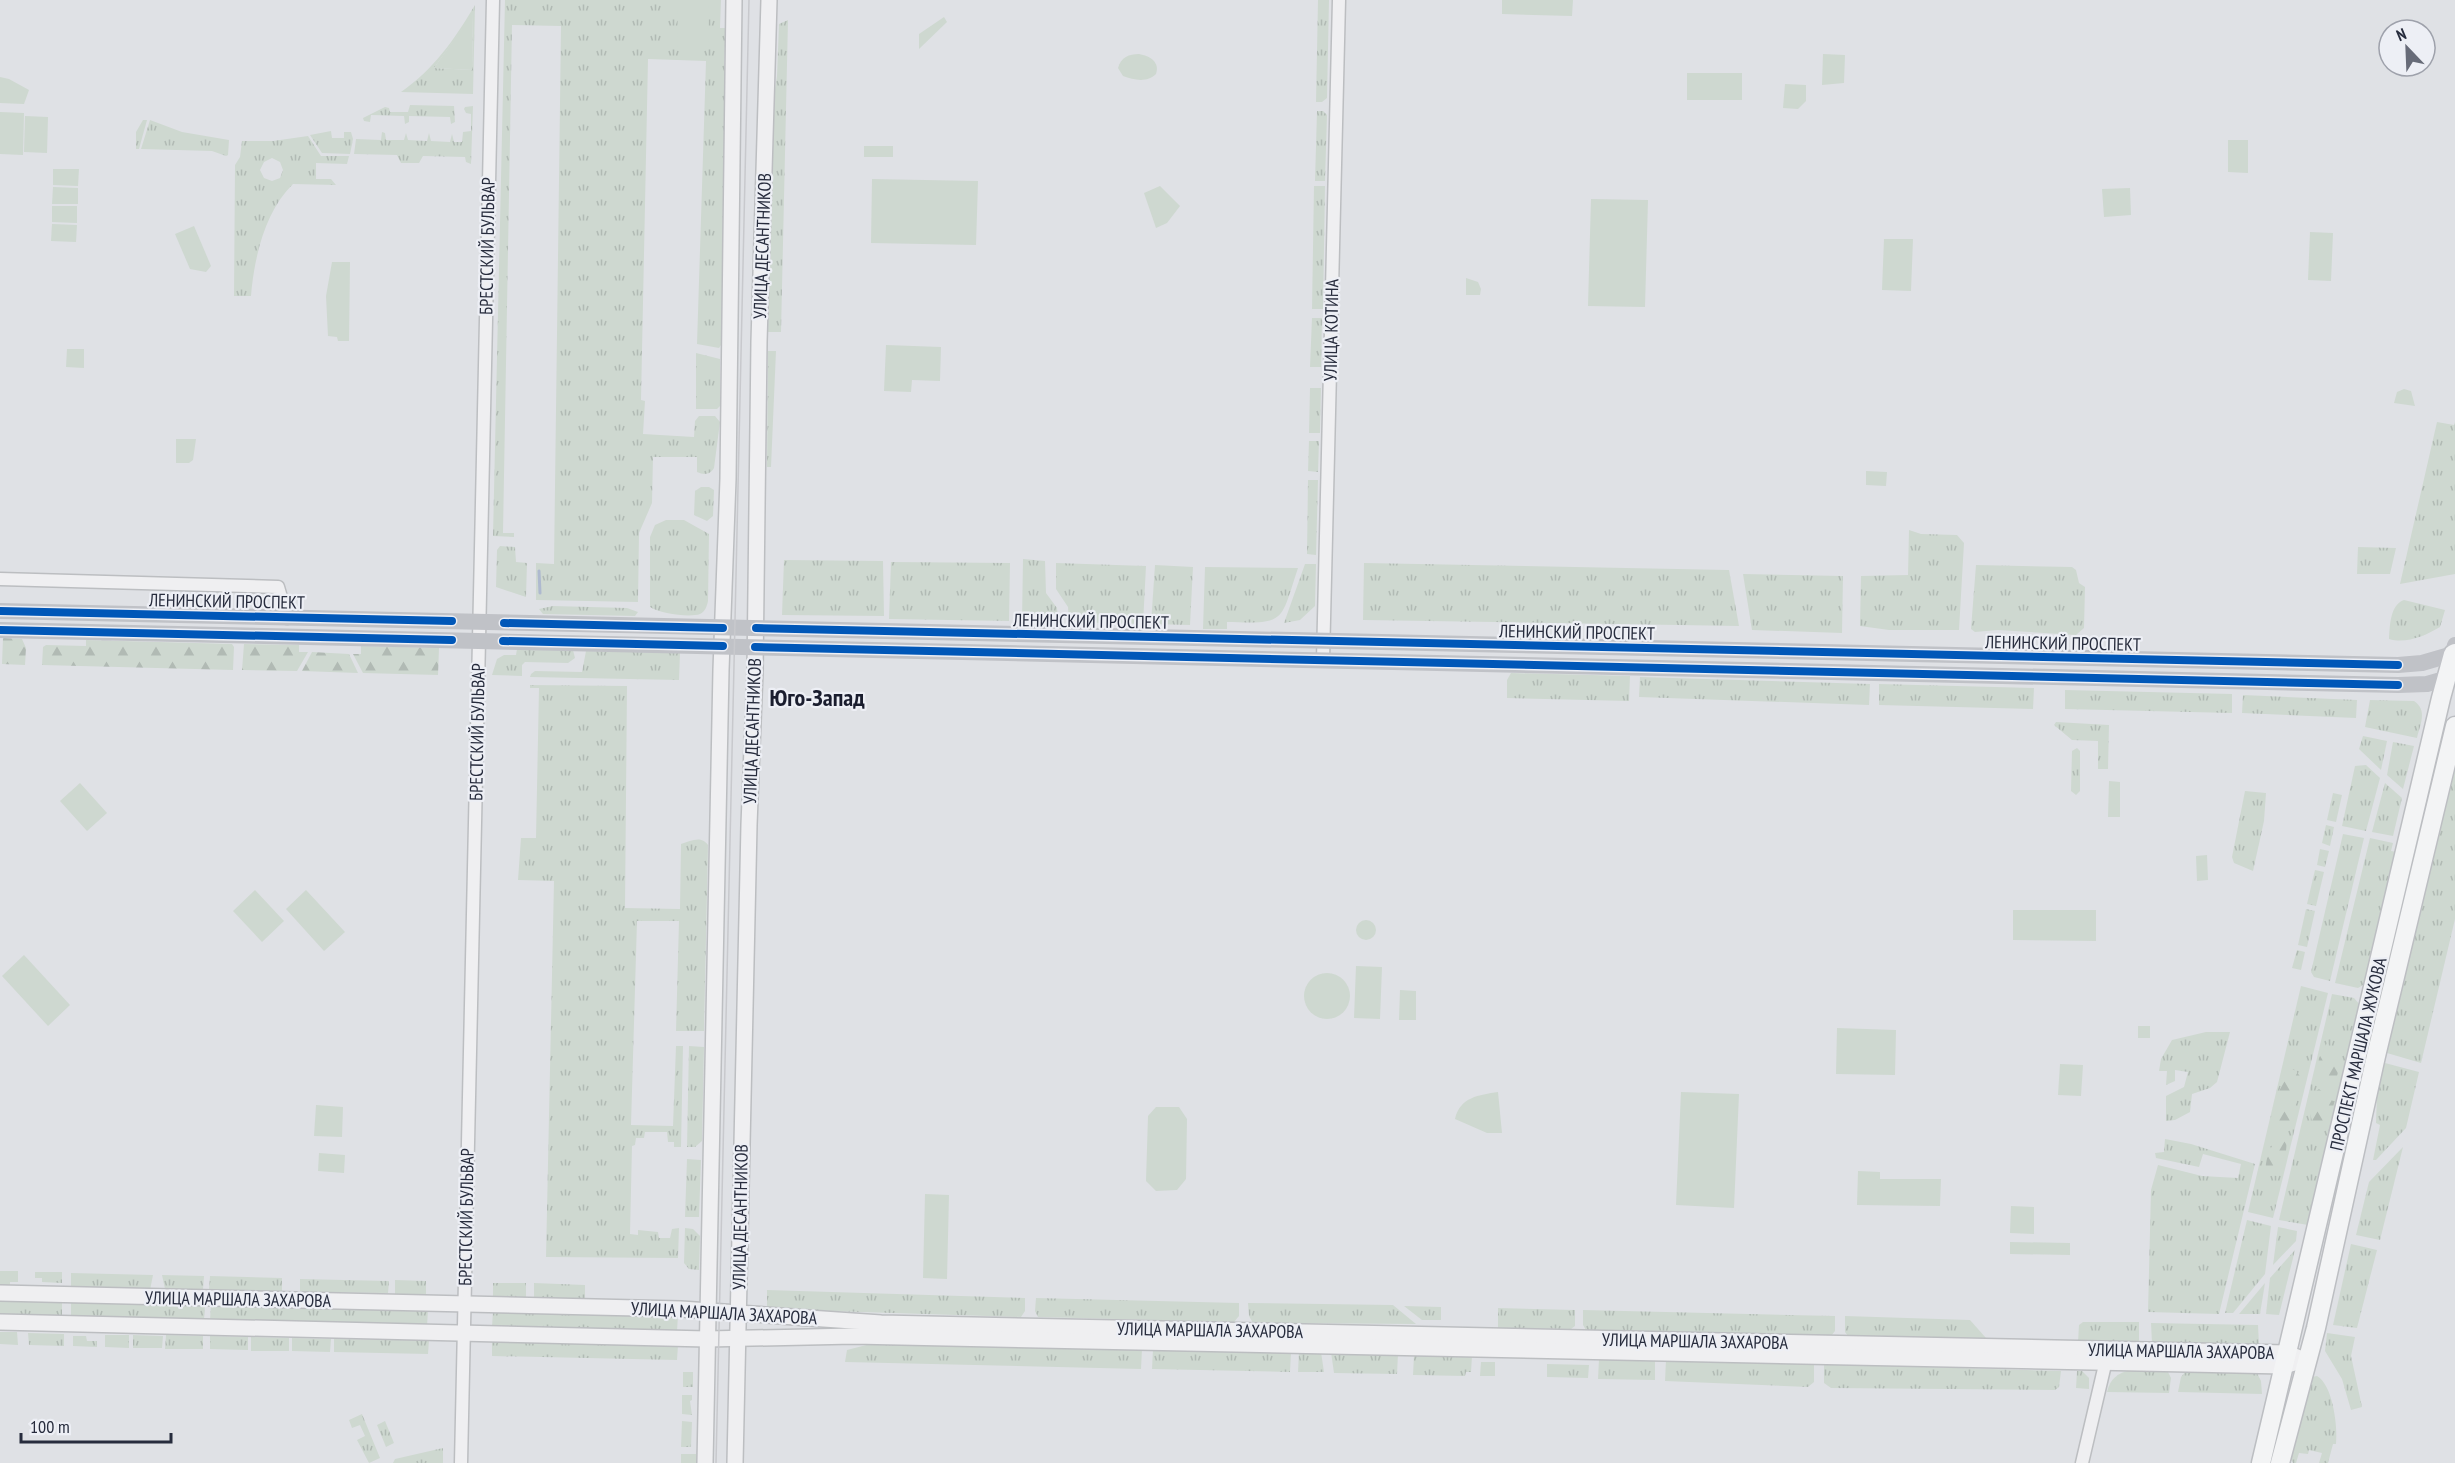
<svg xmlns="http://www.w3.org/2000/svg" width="2455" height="1463" font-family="'PT Sans Narrow',sans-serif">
	<defs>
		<pattern id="grass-tufts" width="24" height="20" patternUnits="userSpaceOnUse" patternTransform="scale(1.5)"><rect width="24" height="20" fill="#ced8d0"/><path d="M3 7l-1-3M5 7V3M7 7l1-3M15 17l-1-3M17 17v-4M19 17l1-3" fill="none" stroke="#b1bab4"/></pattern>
		<pattern id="forest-firs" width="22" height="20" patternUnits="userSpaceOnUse" patternTransform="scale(1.5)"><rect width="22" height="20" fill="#ced8d0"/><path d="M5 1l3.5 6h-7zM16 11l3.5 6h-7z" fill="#b1bab4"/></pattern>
	</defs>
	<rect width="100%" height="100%" fill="#dfe1e5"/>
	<g fill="url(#grass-tufts)" fill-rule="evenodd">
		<path d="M505,0H721L720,28H726L724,62L727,97L721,345L719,348L697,344L706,61L648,59L641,400L645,401L643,434L694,437L695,421L699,416H715L720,422L714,468C710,475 704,475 697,472V457H653L652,503L639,533L638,602L536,600V563L554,564L561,26L512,25L503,533H514V537L493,536Z"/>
		<path d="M1318,0H1329L1327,98L1322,102H1316Z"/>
		<path d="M475,5L473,94L401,92C433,70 455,39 475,5ZM473,14L472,70L434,68Z"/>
		<path d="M788,20L781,332H768L774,96L777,76L779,24Z"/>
		<path d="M410,105L454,106L455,122L451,124L450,117L409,116V122L405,124L404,116L371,115L370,122L364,121L363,118L385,107L389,108L390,112H408Z"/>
		<path d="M473,106L471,164L466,162L465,157L423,156L419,163H401L397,155L354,154L356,139L381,140L382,132L385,133L386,140H404L406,133L408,140L427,141L429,133L431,141L450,142L452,134L454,142H462L463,132L471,131V114L466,113L464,109L465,107Z"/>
		<path d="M1317,111H1323L1327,115L1325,181H1315Z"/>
		<path d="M143,120H147L139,149H136V132Z"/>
		<path d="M150,120L182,132L229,140L228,155L226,156L212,151L141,149Z"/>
		<path d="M331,131L332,138H344V132H351L353,139L350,154L322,153L310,135Z"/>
		<path d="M308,136L321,156H349L347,164L316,163V179H331L336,185L293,184C265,211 254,258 251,296H234L235,165L240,157L242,141H273ZM272,158L280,162L283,170L280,178L272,181L264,178L260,170L264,162Z"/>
		<path d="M1314,186H1325L1323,309H1312Z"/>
		<path d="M1312,318H1322L1321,367H1310Z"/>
		<path d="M768,351H776L771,467H767Z"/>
		<path d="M696,353L720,359V406L717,409H696Z"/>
		<path d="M1310,388H1321L1320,433H1309Z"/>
		<path d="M2437,422L2454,425L2455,422V574L2400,584Z"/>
		<path d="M1309,441H1319L1318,472L1308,471Z"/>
		<path d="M1308,480H1318L1316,555L1307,554Z"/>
		<path d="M701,487H709L714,490L713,516L707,521L694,515L695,491Z"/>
		<path d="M666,520H684L709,534L708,601C707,606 705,612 700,614C689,618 659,613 650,607V537L655,525Z"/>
		<path d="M1909,530L1921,534L1957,535L1964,543L1959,630H1889L1860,626L1861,576L1908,575Z"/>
		<path d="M500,546L515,547L516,562L527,563L526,597L496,587L497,550Z"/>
		<path d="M2358,547L2396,548L2390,574H2357Z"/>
		<path d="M1023,559L1045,561L1046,593L1057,608L1058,622L1022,621Z"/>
		<path d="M784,560L883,561L884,616L782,615Z"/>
		<path d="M891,562L1010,563L1009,621L889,619Z"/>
		<path d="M1056,563L1146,566L1143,624L1069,622L1068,607L1056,589Z"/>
		<path d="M1364,563L1729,570L1739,626L1363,620Z"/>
		<path d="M1305,564H1316L1315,606L1300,620L1284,623Z"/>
		<path d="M1155,565L1193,567L1190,625L1151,624Z"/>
		<path d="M1976,565L2072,567L2076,570L2079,583L2085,587L2084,628L2076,635L1998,630L1975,632L1971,629Z"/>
		<path d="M1205,567L1298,568C1280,622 1287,624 1227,622V629H1203Z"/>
		<path d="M1743,574L1843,576L1842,633L1752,630Z"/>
		<path d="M2404,600L2445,610L2440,627C2425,636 2406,644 2389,639C2390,625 2390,605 2404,600Z"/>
		<path d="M553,606L627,608L638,612L635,616L543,614L539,609Z"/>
		<path d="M517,649L573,650L575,658L568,663L525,662L522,665V676L492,675L497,659L504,655H516Z"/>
		<path d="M586,651L680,653L679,680L530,677L531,674L535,671L582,672Z"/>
		<path d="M1511,673L1630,676L1629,701L1507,698V680Z"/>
		<path d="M1640,677L1870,684L1869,705L1639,697Z"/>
		<path d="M1879,684L2034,688L2033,709L1879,705Z"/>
		<path d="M530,685L627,686L625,908L680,909L681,844C691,841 701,835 708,845L704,1031H676L679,921H637L631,1125L673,1126L676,1046H683L681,1147H674V1142H668L667,1132H645L644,1138H636L635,1145L632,1146L630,1234L638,1235V1230L658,1232L659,1238H670L672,1229L679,1228L678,1258L546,1257L554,881L518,880L521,838H536L539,688H530Z"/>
		<path d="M2065,690L2232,694V713L2065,709Z"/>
		<path d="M2243,695L2357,700L2356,718L2242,713Z"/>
		<path d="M2370,700L2414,701C2428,710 2420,725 2417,738L2365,727Z"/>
		<path d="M2056,722L2109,725L2108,769H2098V741L2072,740L2054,725Z"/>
		<path d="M2363,736L2387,741L2381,770L2359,749Z"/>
		<path d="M2393,742L2414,746L2403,789L2387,775Z"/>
		<path d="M2077,748L2080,751V791L2076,795L2071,791L2072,751Z"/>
		<path d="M2366,765L2380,778L2366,831L2342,826L2355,766Z"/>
		<path d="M2455,767V919L2421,1063L2387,1053Z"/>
		<path d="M2385,783L2402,798L2393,836L2372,832Z"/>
		<path d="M2245,791L2266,793L2264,821L2253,871L2234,863L2232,857Z"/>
		<path d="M2333,793L2342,795L2336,822L2327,820Z"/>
		<path d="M2326,825L2334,827L2330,846L2322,843Z"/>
		<path d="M2343,834L2364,838L2330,981L2314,977L2311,972Z"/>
		<path d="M2370,838L2393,843L2391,851L2397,852L2365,984L2358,988L2335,983Z"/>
		<path d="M2320,849L2329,851L2325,867L2317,865Z"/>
		<path d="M2315,870L2324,872L2316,906L2307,904Z"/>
		<path d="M2306,909L2315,911L2307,947L2298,945Z"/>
		<path d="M2297,950L2305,952L2301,970L2292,968Z"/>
		<path d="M2301,986L2328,993L2273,1218L2248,1212Z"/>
		<path d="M2332,994L2354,998L2360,1005L2308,1225L2279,1220Z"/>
		<path d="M2206,1032H2230L2217,1082L2210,1088L2192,1094L2190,1112L2175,1120L2166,1121V1096L2184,1087L2188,1072L2175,1070V1081L2166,1085L2167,1071H2159L2161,1059L2172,1040Z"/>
		<path d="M689,1046L704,1047L702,1141L695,1147H687Z"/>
		<path d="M2385,1063L2419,1072L2406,1128L2376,1160H2373L2380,1125L2376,1123L2377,1094Z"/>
		<path d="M2165,1139L2191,1144L2255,1164L2219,1314L2148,1312L2151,1190L2158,1165L2202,1176L2238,1178L2241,1164L2203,1154L2199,1167L2156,1158L2155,1153L2164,1152Z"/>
		<path d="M2403,1147L2380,1240L2356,1235L2369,1182Z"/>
		<path d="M687,1159L701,1160L699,1217H685Z"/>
		<path d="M2247,1220L2271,1226L2265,1274L2233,1313H2225Z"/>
		<path d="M2278,1227L2297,1231L2296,1241L2273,1265Z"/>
		<path d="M685,1228L693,1229L700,1236L699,1270L689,1269L684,1263Z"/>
		<path d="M2351,1244L2377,1250L2357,1328L2333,1325Z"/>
		<path d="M2295,1250L2279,1315L2266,1314L2270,1278Z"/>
		<path d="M0,1271H18V1282H10V1286H0Z"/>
		<path d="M35,1272H62V1283L42,1282V1278H35Z"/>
		<path d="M71,1273L153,1275L150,1290L71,1288Z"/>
		<path d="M162,1275L204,1276L203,1290L165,1289Z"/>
		<path d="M210,1276L282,1278V1292L209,1290Z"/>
		<path d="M300,1279L389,1281L388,1293L300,1292Z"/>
		<path d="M395,1280L426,1281V1296L395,1295Z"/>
		<rect x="493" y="1283" width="33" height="15"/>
		<path d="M534,1283L585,1285V1299L534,1298Z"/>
		<path d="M2265,1283L2260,1314H2239Z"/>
		<path d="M767,1290L1025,1298V1311L1021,1317L767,1309Z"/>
		<path d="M1036,1298L1239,1303V1316L1234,1322L1038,1317L1035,1311Z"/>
		<path d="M0,1300L62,1301V1317L0,1316Z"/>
		<path d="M71,1301L205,1304L204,1320L71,1317Z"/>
		<path d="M1248,1303L1393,1305L1416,1324L1253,1323L1249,1316Z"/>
		<path d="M211,1304L428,1310L427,1326L210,1320Z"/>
		<path d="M1404,1306L1441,1307V1320H1422Z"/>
		<path d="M1498,1308L1575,1310V1326L1571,1329L1498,1328Z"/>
		<path d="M1583,1310L1835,1316V1331L1831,1336L1586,1330L1583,1325Z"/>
		<path d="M493,1311L678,1315L677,1331L492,1327Z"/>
		<path d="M1845,1316L1970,1320L1986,1338L1848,1336L1845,1332Z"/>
		<path d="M2083,1322H2139V1343L2078,1342L2079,1325Z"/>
		<path d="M2151,1323L2258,1325L2259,1346L2152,1343Z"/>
		<path d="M0,1332H17L18,1345L0,1344Z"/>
		<path d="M28,1333L64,1334V1346L29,1345Z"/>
		<path d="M2327,1333L2355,1337L2351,1356L2362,1407L2351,1410L2342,1379L2325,1351Z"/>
		<path d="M105,1335H129V1348L105,1347Z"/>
		<path d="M133,1335L163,1336L162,1348H133Z"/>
		<path d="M166,1335L203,1336V1349H165Z"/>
		<path d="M73,1336H86L87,1341H97V1347L73,1346Z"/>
		<path d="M210,1336L248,1337V1350L210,1349Z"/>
		<path d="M251,1337L289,1338V1351H251Z"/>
		<path d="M292,1338L331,1339L330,1352L292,1351Z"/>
		<path d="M334,1339L429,1340L428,1354L334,1352Z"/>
		<path d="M492,1341L678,1345L677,1360L492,1356Z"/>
		<path d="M878,1342L1142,1349L1141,1369L845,1362L847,1350Z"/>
		<path d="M1153,1349L1291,1352L1290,1372L1152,1369Z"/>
		<path d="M1299,1351L1321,1352L1324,1372H1298Z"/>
		<path d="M1331,1352L1398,1354L1397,1374L1334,1373Z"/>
		<path d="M1414,1355L1472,1356L1471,1372H1466L1465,1376L1413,1375Z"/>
		<path d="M1599,1359L1655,1360V1380L1598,1379Z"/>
		<path d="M1666,1360L1814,1364V1382L1808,1387L1665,1381Z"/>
		<path d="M1481,1362H1495V1376H1480Z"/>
		<path d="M1547,1364L1589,1365L1588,1378L1547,1377Z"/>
		<path d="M1824,1364L2061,1371L2059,1387L2055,1390L1831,1388L1824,1383Z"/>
		<path d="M2132,1370L2168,1372L2171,1378L2169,1393L2107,1392C2110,1379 2118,1372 2132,1370Z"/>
		<path d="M2077,1371H2082L2089,1378V1389L2076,1388Z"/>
		<path d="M2186,1371L2257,1373L2261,1381L2262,1394L2178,1392L2181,1377Z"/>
		<rect x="683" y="1372" width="10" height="15"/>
		<path d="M2317,1376C2333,1385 2338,1427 2336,1444H2333L2328,1463H2319L2322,1453L2309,1450L2308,1454L2299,1453L2296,1463H2293L2290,1458L2311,1377Z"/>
		<path d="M682,1395H692V1400L690,1401L692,1415L682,1414Z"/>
		<path d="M362,1414L380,1458L369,1463L357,1440L365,1436L360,1425L352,1428L349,1420Z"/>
		<path d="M385,1421L394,1443L386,1447L377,1425Z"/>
		<path d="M682,1421L692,1422L691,1447H681Z"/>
		<path d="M443,1448V1463H393L395,1459Z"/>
		<rect x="681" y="1454" width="15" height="9"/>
	</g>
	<g fill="url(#forest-firs)">
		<path d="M3,638L22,639L26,648L25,665L2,664Z"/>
		<path d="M86,640L232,644L234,647L233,670L42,665L43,647L46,645L86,646Z"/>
		<path d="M244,644L299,645V652H308L297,671L242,670Z"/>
		<path d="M361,646L439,648L438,675L363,673L353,654H361Z"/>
		<path d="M312,652L349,654L358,673L302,671Z"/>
		<path d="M2327,1043C2343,1058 2340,1065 2335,1084L2329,1085L2322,1080V1069L2318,1065L2319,1058Z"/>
		<path d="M2287,1067L2296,1071L2302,1079L2291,1126L2282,1132L2271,1129L2270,1120Z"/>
		<path d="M2319,1089L2334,1102L2326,1124L2313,1125C2310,1111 2304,1098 2319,1089Z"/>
		<path d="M2280,1135L2287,1138L2286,1151L2277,1176L2266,1175C2264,1160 2270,1146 2280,1135Z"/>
	</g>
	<g fill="#ced8d0">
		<path d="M1502,0H1573L1572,16L1502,14Z"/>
		<path d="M678,4H709L708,49H677Z"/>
		<path d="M473,13L472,70L434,68Z"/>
		<path d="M944,17L947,22L919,49V34Z"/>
		<path d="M1139,54C1150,56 1160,62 1156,74C1147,83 1134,80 1123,76L1118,68C1121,57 1129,54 1139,54Z"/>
		<path d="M1823,54L1845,55L1844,83L1822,85Z"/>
		<rect x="1687" y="73" width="55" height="27"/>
		<path d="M0,77L9,79L29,90L24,104L0,103Z"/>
		<path d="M1785,84L1806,85V101L1798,109L1783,108Z"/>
		<path d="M0,112L24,113L23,155L0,154Z"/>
		<path d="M25,116L48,117L47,153L24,152Z"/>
		<path d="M2228,140H2248V173L2228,172Z"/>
		<rect x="864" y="146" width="29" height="11"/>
		<path d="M53,169H79L78,186L53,185Z"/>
		<path d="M872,179L978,181L976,245L871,243Z"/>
		<path d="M1160,186L1180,206L1167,223L1156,228L1144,193Z"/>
		<path d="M53,187L78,188V204H52Z"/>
		<path d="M2130,188L2131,215L2104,217L2102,189Z"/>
		<path d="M1591,199L1648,200L1645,307L1588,306Z"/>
		<path d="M52,206H77V223L52,222Z"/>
		<path d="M52,224L77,225L76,242L51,241Z"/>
		<path d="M194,226L211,266L206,272L190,269L175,234Z"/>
		<path d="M2310,232L2333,233L2331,281L2308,280Z"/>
		<path d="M1884,239H1913L1911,291L1882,290Z"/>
		<path d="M332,262H350L349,341H338L337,337L328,336L326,296Z"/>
		<path d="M1466,278L1478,282L1481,289L1480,295H1466Z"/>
		<path d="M886,345L941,347L940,381L912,380L911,392L884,391Z"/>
		<path d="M67,349H84V368L66,367Z"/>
		<path d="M2404,389L2411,391L2415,406L2394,403L2397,392Z"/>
		<path d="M176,439H196L193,460L189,463H176Z"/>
		<path d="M1866,471L1887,472L1886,486L1866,485Z"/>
		<path d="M2109,781L2120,782V817H2108Z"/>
		<path d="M80,783L107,813L87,831L60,801Z"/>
		<path d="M2207,855L2208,880L2197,881L2196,856Z"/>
		<path d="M255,890L284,921L262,942L233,911Z"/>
		<path d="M306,890L345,932L324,951L286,909Z"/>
		<path d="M2013,910H2096V941L2013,940Z"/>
		<circle cx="1366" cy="930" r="10"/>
		<path d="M24,955L70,1005L48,1026L2,976Z"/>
		<path d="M1356,966L1382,967L1380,1019L1354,1018Z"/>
		<circle cx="1327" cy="996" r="23"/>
		<path d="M1400,990L1416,991V1020H1399Z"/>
		<rect x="2138" y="1026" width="12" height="12"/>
		<path d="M1837,1028L1896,1030L1895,1075L1836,1074Z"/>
		<path d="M2060,1064L2083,1065L2081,1096L2058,1095Z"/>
		<path d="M1498,1092L1502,1133H1487L1455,1119C1460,1097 1479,1095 1498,1092Z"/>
		<path d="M1681,1092L1739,1094L1734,1208L1676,1205Z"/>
		<path d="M316,1105L343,1107L342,1137L314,1136Z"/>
		<path d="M1156,1107H1179L1187,1119L1186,1179L1177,1190L1156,1191L1146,1181L1148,1116Z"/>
		<path d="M319,1153L345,1155L344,1173L318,1171Z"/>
		<path d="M1858,1171L1880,1172V1179H1941L1940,1206L1857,1205Z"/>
		<path d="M925,1194L949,1195L947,1279L923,1278Z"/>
		<path d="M2011,1206L2034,1207V1234L2010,1233Z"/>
		<path d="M2010,1242L2070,1243V1255L2010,1254Z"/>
	</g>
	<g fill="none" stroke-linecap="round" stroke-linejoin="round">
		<path stroke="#aeb9cf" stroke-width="3" d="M539,571L540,593"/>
		<g stroke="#bcbec1" stroke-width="15">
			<g id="minor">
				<path d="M0,579L278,587L287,618"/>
				<path d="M1323,660L1339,0"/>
				<path d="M461,1463L493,0"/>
				<path d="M2082,1463L2107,1356"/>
			</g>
		</g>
		<g stroke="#bcbec1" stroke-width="18">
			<g id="tertiary">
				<path d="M0,1293L681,1309L881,1323L2287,1353L2307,1361"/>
				<path d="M0,1322L707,1339L854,1336L2284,1366L2294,1363"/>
				<path d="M705,1463L721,670L728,479L734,0"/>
				<path d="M735,1463L749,825L755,671L759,342L769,0"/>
			</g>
		</g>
		<g stroke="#bcbec2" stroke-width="21">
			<g id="primary">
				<path d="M2261,1463L2441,698L2453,654L2455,653"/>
				<path d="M2280,1463L2316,1328L2376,1056L2455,726"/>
			</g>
		</g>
		<use href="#minor" stroke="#efeff1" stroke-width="12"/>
		<use href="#tertiary" stroke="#efeff1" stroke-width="15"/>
		<g stroke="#c0c2c7" stroke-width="16">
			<path d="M0,611L2398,665L2422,663L2453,654L2455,645"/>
			<path d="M0,630L2398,685L2427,684L2455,676"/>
		</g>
		<use href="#primary" stroke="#f3f4f5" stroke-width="18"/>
		<path stroke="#c8c9cd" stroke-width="1.5" d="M716,1463L749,0"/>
		<g stroke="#edeff5" stroke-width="11">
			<g id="cycleway">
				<path d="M0,611L452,621"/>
				<path d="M504,623L723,628"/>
				<path d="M756,628L2398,665"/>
				<path d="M0,630L452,640"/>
				<path d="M503,641L723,646"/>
				<path d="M755,647L2398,685"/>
			</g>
		</g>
		<use href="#cycleway" stroke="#0057b8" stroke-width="8"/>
	</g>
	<g text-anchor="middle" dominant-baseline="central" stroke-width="4.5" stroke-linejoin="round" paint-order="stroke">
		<g font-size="18" fill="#272c3d" stroke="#edeff5">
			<text transform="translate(487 246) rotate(-89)">БРЕСТСКИЙ БУЛЬВАР</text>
			<text transform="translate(762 246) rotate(-88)">УЛИЦА ДЕСАНТНИКОВ</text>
			<text transform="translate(1331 330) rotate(-89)">УЛИЦА КОТИНА</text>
			<text transform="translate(227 601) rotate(1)">ЛЕНИНСКИЙ ПРОСПЕКТ</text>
			<text transform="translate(1091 621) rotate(1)">ЛЕНИНСКИЙ ПРОСПЕКТ</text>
			<text transform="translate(1577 632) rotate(1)">ЛЕНИНСКИЙ ПРОСПЕКТ</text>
			<text transform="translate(2063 643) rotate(1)">ЛЕНИНСКИЙ ПРОСПЕКТ</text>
			<text transform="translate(752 731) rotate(-88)">УЛИЦА ДЕСАНТНИКОВ</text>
			<text transform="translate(477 732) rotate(-89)">БРЕСТСКИЙ БУЛЬВАР</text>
			<text transform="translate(2358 1054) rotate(-77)">ПРОСПЕКТ МАРШАЛА ЖУКОВА</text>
			<text transform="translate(466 1217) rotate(-89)">БРЕСТСКИЙ БУЛЬВАР</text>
			<text transform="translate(740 1217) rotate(-89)">УЛИЦА ДЕСАНТНИКОВ</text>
			<text transform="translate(238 1299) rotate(1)">УЛИЦА МАРШАЛА ЗАХАРОВА</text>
			<text transform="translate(724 1313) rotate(3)">УЛИЦА МАРШАЛА ЗАХАРОВА</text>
			<text transform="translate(1210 1330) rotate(1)">УЛИЦА МАРШАЛА ЗАХАРОВА</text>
			<text transform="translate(1695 1341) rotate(1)">УЛИЦА МАРШАЛА ЗАХАРОВА</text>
			<text transform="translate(2181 1351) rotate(1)">УЛИЦА МАРШАЛА ЗАХАРОВА</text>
		</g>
		<g font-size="24" font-weight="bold" fill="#1a1d2e" stroke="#edeff5">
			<text x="817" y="697">Юго-Запад</text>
		</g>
	</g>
	<g transform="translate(2407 48) rotate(337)"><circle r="28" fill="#edeff5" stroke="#9ea1ab" stroke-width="1.5"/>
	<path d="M0-4.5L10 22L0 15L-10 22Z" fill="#676b78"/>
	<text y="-9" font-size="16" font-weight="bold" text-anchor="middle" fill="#272c3d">N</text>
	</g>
	<path d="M21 1433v9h150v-9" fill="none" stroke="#272c3d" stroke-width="3"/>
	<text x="30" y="1433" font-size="18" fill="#272c3d" stroke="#edeff5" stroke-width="4.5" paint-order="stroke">100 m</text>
</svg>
